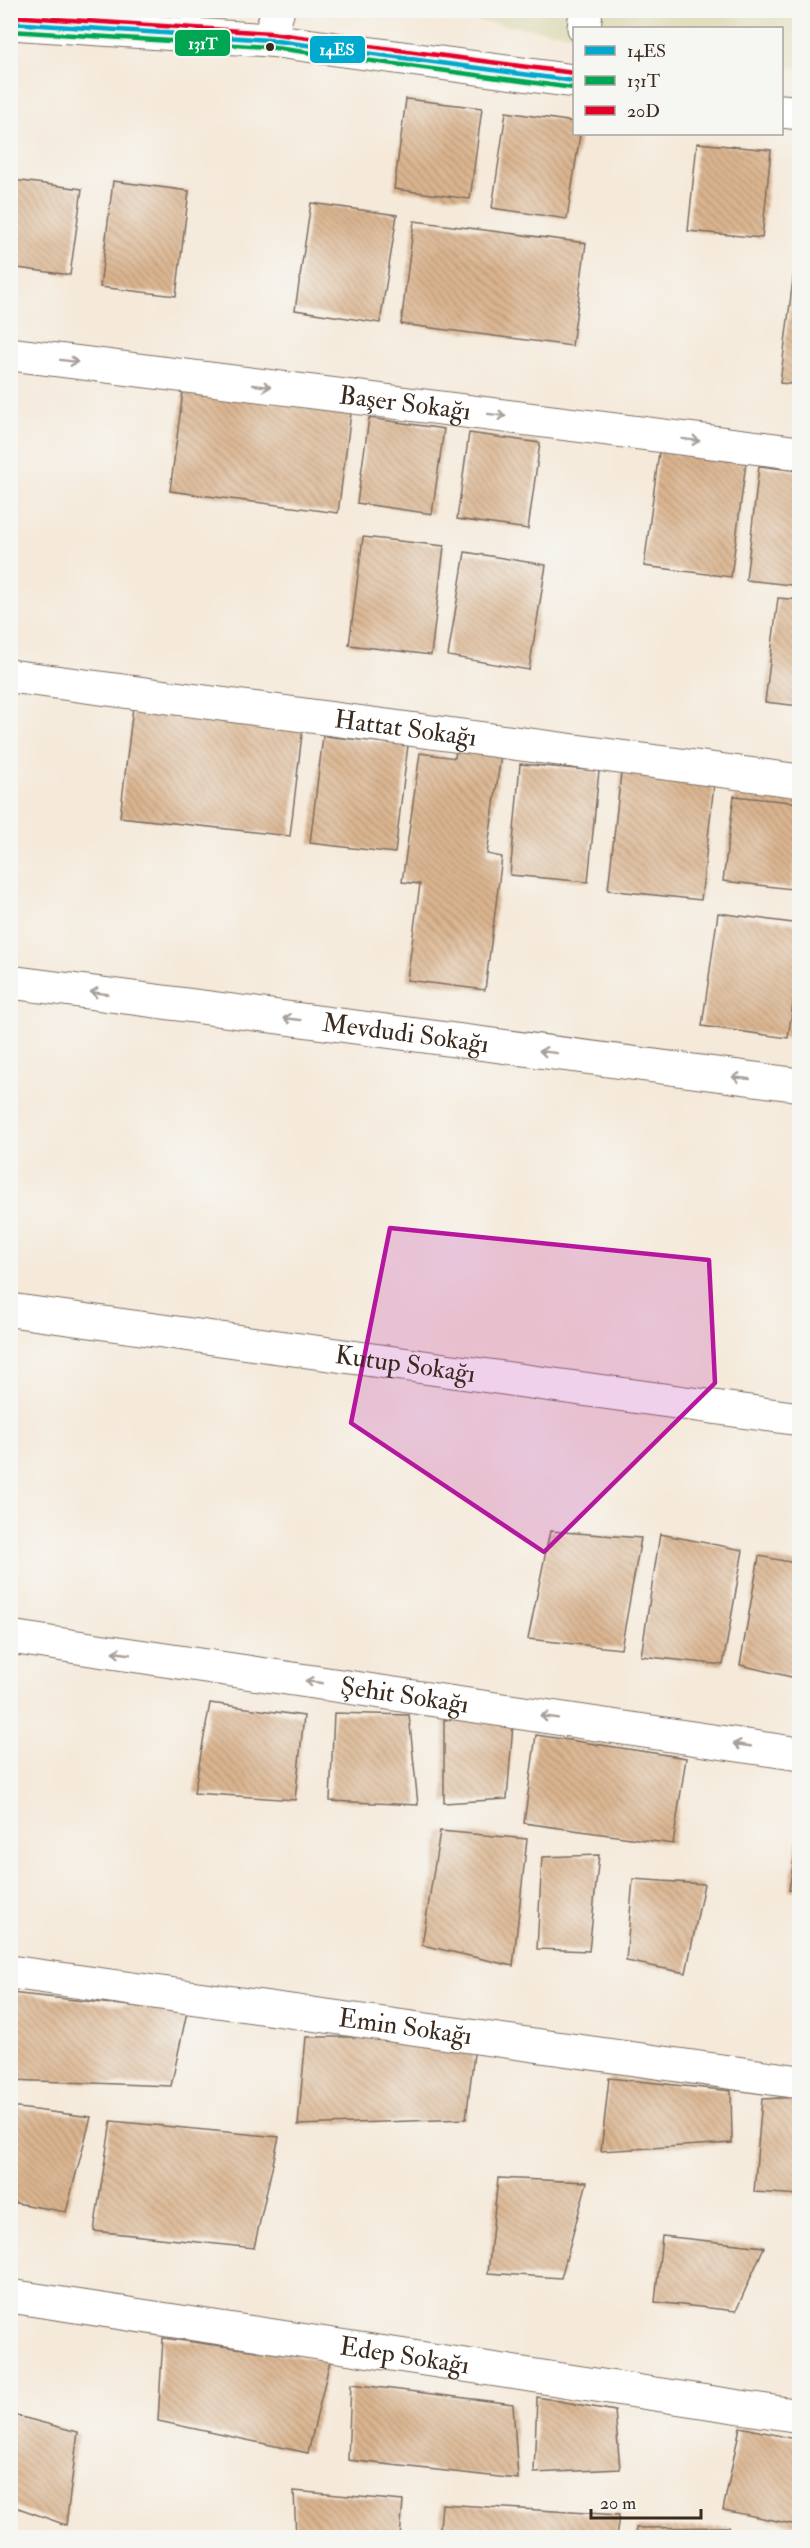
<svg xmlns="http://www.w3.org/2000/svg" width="810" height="2548" font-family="'IM FELL Double Pica',serif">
	<defs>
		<pattern id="building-back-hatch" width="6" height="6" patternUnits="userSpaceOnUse" patternTransform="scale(1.5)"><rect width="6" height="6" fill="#dbb590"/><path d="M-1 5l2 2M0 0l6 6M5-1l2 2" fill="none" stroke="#b39375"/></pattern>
	</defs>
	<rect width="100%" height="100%" fill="#f6f6f2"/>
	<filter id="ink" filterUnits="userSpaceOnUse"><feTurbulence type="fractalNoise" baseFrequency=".0167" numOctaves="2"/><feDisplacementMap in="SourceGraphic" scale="12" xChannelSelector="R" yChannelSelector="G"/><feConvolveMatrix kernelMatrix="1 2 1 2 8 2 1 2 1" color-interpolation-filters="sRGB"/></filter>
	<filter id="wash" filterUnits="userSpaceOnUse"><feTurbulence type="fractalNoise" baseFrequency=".008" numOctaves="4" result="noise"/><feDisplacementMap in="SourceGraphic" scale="24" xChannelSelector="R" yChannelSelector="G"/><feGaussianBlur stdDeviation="1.35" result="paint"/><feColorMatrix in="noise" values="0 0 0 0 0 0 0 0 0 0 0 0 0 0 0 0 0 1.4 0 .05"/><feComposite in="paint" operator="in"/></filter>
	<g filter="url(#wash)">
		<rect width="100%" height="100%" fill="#f5e9d9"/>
		<path fill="#dfddbb" d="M407,11H799V68L782,65V28H574V35Z"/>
		<g id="blocks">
			<g fill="url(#building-back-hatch)">
				<path d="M406,99L482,108L470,199L394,189Z"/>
				<path d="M506,112L574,122V134H580L567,219L492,208Z"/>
				<path d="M697,143L771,150L762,238L688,231Z"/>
				<path d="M13,180L82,189L70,275L10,267V200Z"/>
				<path d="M113,181L189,191L176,296L100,287Z"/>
				<path d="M311,203L397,215L380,323L295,310Z"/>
				<path d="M414,221L586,243L572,346L401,324Z"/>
				<path d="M794,271L800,272V385L780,383Z"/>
				<path d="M183,391L351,413L338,513L170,491Z"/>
				<path d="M369,418L444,429L432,514L357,503Z"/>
				<path d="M469,433L540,443L528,529L457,519Z"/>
				<path d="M659,452L746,463L731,577L644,566Z"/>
				<path d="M759,466L800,471V586L746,580Z"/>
				<path d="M363,537L444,546L431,655L349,645Z"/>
				<path d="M465,552L546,565L529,670L448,656Z"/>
				<path d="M778,598L800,600V706L765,702Z"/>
				<path d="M133,707L303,726L290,836L120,817Z"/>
				<path d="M323,736L408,745L395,853L310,843Z"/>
				<path d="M456,749L501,755L487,854L502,857L485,990L407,980L420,884L402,882L420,753L455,758Z"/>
				<path d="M520,764L599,771L588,882L510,875Z"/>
				<path d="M621,773L714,784L701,900L608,890Z"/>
				<path d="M734,796L800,803V828L792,889L723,881Z"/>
				<path d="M718,913L800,924V956L788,1038L702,1026Z"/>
				<path d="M550,1531L641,1538L621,1649L528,1639Z"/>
				<path d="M660,1534L743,1550L723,1665L641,1656Z"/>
				<path d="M759,1556L800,1564V1679L740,1665Z"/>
				<path d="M210,1703L304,1716L295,1800L194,1793Z"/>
				<path d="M514,1712L507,1799L444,1803V1720Z"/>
				<path d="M334,1713L409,1715L418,1805L330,1801Z"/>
				<path d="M536,1735L686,1758L673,1844L524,1823Z"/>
				<path d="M440,1831L527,1839L513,1966L422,1945Z"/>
				<path d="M798,1835H800V1891L789,1890Z"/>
				<path d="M599,1855L589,1951L537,1949L542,1857Z"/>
				<path d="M633,1879L704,1884L686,1973L626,1961Z"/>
				<path d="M10,1993L187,2012L171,2086L10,2080Z"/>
				<path d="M306,2037H476L466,2119L298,2125Z"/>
				<path d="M609,2078L731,2091L732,2143L601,2151Z"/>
				<path d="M800,2097V2195L754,2192L762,2099Z"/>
				<path d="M10,2107L91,2117L66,2212L10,2202Z"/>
				<path d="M111,2121L279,2137L254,2248L94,2231Z"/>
				<path d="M498,2178L587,2182L561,2278L488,2273Z"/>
				<path d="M662,2236L764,2247L736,2311L655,2302Z"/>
				<path d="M163,2338L330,2361L308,2453L158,2421Z"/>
				<path d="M351,2384L513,2404L518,2479L348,2460Z"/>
				<path d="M537,2397L615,2411L620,2469L534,2473Z"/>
				<path d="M10,2414L78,2432L66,2525L10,2505Z"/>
				<path d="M740,2427L800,2440V2512L797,2525L723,2510Z"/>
				<path d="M294,2491L403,2501L400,2538H296Z"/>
				<path d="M442,2504L619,2515L616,2538H439Z"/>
				<path d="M729,2527L726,2538H636V2528Z"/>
			</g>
		</g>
	</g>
	<g filter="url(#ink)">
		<use href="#blocks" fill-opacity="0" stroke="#7c6d5f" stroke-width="1.5"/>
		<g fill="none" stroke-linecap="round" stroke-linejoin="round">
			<g stroke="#7c6d5f" stroke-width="35">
				<g id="street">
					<path d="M584,28L586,10"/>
					<path d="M269,40L278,10"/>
					<path id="s1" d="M10,354L800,453"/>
					<path id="s2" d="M10,676L800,781"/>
					<path id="s3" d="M10,982L800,1085"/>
					<path id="s4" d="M10,1310L800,1419"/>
					<path id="s5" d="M10,1637L800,1754"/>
					<path id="s6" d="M10,1972L800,2082"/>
					<path id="s7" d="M10,2296L800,2416"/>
				</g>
			</g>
			<g stroke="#7c6d5f" stroke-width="35">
				<g id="primary">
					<path d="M10,23L269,40L574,81"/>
					<path d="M782,111L800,113"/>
				</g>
			</g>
			<use href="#street" stroke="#fff" stroke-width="33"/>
			<use href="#primary" stroke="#fff" stroke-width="33"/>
			<g stroke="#f6f6f2" stroke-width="9">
				<path id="bus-1" d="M10,23L269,40L574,81"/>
			</g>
			<g stroke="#f6f6f2" stroke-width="9">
				<path id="bus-2" d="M10,31L268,47L573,88"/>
			</g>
			<g stroke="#f6f6f2" stroke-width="9">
				<path id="bus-3" d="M10,16L270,33L574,73"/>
			</g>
			<use href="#bus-1" stroke="#00a9ce" stroke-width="4.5"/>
			<use href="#bus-2" stroke="#00a651" stroke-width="4.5"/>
			<use href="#bus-3" stroke="#e4002b" stroke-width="4.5"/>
		</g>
		<defs><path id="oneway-shaft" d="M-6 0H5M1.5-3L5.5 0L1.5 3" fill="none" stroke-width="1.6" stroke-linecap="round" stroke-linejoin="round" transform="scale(1.5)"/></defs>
		<g stroke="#a79f9a">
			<use href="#oneway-shaft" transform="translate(69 361) rotate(7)"/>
			<use href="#oneway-shaft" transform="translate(262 386) rotate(7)"/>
			<use href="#oneway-shaft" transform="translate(497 415) rotate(7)"/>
			<use href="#oneway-shaft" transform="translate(691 440) rotate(7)"/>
			<use href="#oneway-shaft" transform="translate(99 993) rotate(-173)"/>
			<use href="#oneway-shaft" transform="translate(292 1019) rotate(-173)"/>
			<use href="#oneway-shaft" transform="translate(548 1052) rotate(-173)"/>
			<use href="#oneway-shaft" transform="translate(741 1078) rotate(-173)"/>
			<use href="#oneway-shaft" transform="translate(121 1653) rotate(-172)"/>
			<use href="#oneway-shaft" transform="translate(314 1682) rotate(-172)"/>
			<use href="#oneway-shaft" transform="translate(549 1717) rotate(-172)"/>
			<use href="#oneway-shaft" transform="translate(742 1745) rotate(-172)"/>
		</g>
	</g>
	<path fill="#b5179e" fill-opacity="0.2" stroke="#b5179e" stroke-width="4.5" stroke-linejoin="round" d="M390,1228L709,1260L715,1383L544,1552L351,1423Z"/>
	<circle fill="#3b2a1e" stroke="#f6f6f2" stroke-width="2" cx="270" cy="47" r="5"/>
	<g text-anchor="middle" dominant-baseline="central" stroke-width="4.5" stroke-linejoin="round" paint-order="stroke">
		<g font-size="26" fill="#3b2a1e" stroke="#f6f6f2">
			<text stroke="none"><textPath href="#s1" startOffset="398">Başer Sokağı</textPath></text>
			<text stroke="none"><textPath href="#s2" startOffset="399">Hattat Sokağı</textPath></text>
			<text stroke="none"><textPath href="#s3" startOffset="399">Mevdudi Sokağı</textPath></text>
			<text stroke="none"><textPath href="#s4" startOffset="399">Kutup Sokağı</textPath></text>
			<text stroke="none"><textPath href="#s5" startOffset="399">Şehit Sokağı</textPath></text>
			<text stroke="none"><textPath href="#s6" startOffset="399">Emin Sokağı</textPath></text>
			<text stroke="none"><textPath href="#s7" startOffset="399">Edep Sokağı</textPath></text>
		</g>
	</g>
	<g stroke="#f6f6f2" stroke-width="2">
		<rect x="174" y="29" width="57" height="28" rx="6" fill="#00a651"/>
		<rect x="309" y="35" width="57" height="29" rx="6" fill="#00a9ce"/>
	</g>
	<g font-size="16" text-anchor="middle" font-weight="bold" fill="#fff">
		<text x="203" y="49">131T</text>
		<text x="337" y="55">14ES</text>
	</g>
	<rect width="810" height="2548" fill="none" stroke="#f6f6f2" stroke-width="36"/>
	<rect x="573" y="27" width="210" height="108" fill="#f6f6f2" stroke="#aba49d" stroke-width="1.5"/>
	<rect x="585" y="46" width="30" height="9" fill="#00a9ce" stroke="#aba49d" stroke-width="1.5"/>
	<text x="627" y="57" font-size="18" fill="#3b2a1e">14ES</text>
	<rect x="585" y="76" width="30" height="9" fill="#00a651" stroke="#aba49d" stroke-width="1.5"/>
	<text x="627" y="87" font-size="18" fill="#3b2a1e">131T</text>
	<rect x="585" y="106" width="30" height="9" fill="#e4002b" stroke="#aba49d" stroke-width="1.5"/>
	<text x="627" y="117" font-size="18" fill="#3b2a1e">20D</text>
	<path d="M591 2509v9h110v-9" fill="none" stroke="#3b2a1e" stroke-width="3"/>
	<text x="600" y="2509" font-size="18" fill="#3b2a1e" stroke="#f6f6f2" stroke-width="4.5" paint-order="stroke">20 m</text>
</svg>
